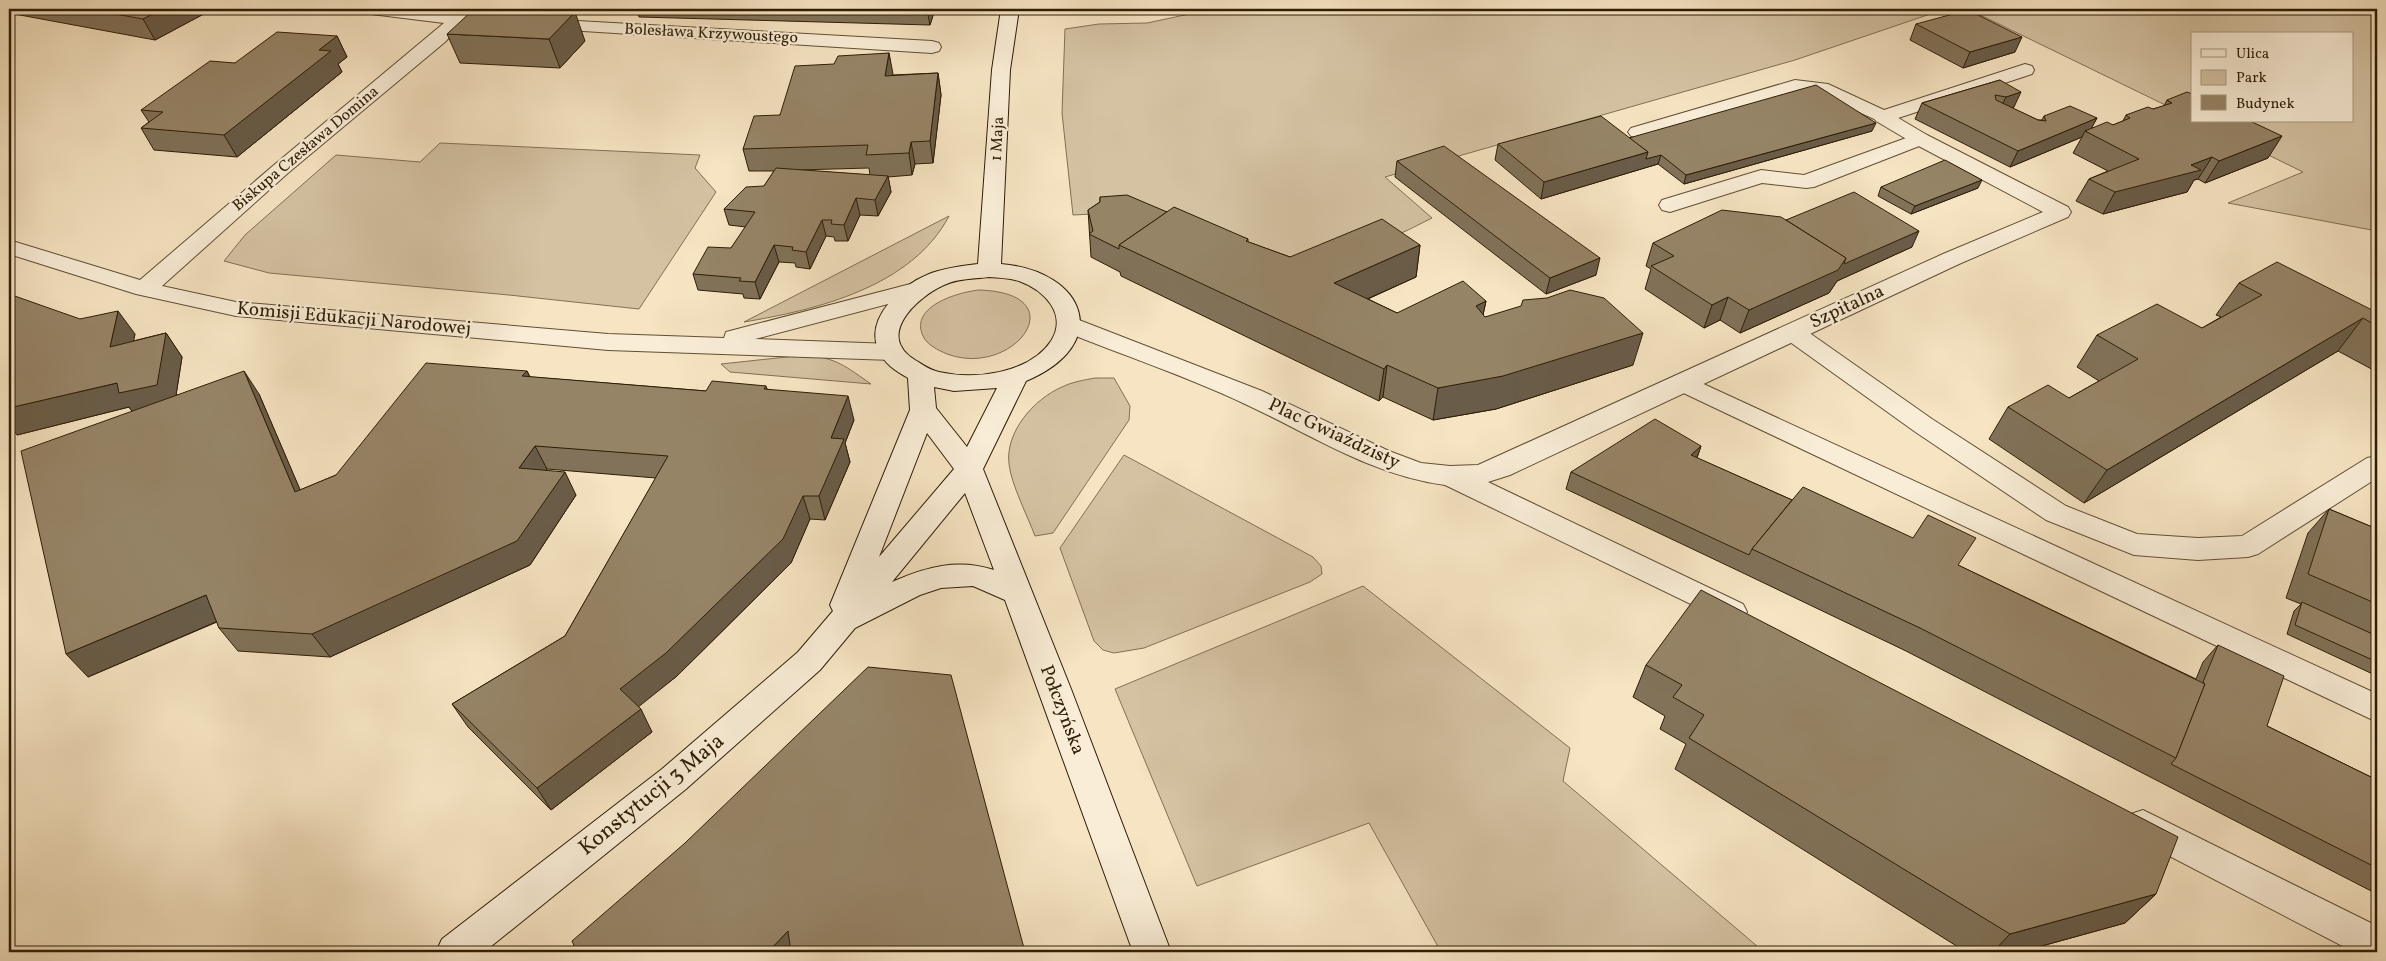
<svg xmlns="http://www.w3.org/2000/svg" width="2386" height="961" font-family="Vollkorn,serif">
	<rect width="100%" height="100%" fill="#f6e4c2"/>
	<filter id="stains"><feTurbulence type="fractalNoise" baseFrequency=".004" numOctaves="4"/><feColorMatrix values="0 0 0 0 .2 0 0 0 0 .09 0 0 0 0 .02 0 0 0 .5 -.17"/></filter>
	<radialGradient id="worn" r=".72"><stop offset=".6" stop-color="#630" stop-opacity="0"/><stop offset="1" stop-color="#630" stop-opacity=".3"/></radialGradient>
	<g fill="#d4c2a2" stroke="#827054">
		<path d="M1213,9H1945L1795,60L1385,177L1432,218L1406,231L1286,279L1131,212L1073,215L1062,113L1065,29L1099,24L1147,23Z"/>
		<path d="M1968,9H2377V231L2228,203L2303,172L2199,121H2352V34H2192V118Z"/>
		<path d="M440,143L700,155L695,168L716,192L639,309L509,295L269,273L224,261L245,235L336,155L420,162Z"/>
		<path d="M949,216C912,287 816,310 744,322Z"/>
		<path d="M979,290C1078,293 1014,379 947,354C938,350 927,345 923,336C909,306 959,292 979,290Z"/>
		<path d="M805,355C837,358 845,366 871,384L730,372L721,364Z"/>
		<path d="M1095,378H1114L1130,406L1129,420L1053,533L1035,536C1028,517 1011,484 1009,464C1005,432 1034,399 1062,387C1072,382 1084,380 1095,378Z"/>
		<path d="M1124,455L1313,557L1321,566L1322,574L1310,582L1144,648L1114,653L1103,650L1094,641L1060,548Z"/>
		<path d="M1363,586L1570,748L1563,781L1764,952H1441L1369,823L1197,886L1115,689Z"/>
	</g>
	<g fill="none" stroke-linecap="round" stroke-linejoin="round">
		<g stroke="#614f34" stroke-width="2">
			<g id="lane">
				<path d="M2025,64L2032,66L2034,70L2032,74L1883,123L1817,93L1796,92L1638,138L1631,136L1628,132L1631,128L1795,80L1828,84L1884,110Z"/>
				<path d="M1920,133L1927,135L1930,139L1927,143L1814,187L1806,188L1762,183L1670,212L1662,210L1659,205L1662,200L1761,170L1804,175Z"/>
				<path d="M1792,324L1801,327L1932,419L2066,506L2137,534L2198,538L2242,536L2367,458L2377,456V478L2258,554L2248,557L2198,560L2134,555L2046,520L1914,431L1783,337L1780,332L1783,327Z"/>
				<path d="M1684,375L2377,694V722L1675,389L1671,383L1675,377Z"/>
			</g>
		</g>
		<g stroke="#614f34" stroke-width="2">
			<g id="street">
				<path d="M362,9H409L453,13L457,9H474L472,14L505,18L508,22L505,26L499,27L462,24L445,42L288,173L162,286L236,302L608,334L724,338L726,332L918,282L926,284L930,289L926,294L755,339L892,344L901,346L904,352L901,358L892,360L608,350L236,316L136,294L9,254V240L140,280L274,165L444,23L371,14L365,13Z"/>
				<path d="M542,19L932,41L939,43L941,47L939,51L932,53L536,28L533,24L536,20Z"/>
				<path d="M1883,111L1890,113L1927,135L2068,207L2071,212L2068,217L1959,264L1510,475L1488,482L1743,604L1747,612L1743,620L1732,624L1445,485C1373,476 1310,434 1245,404C1186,376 1122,355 1061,330L1058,325L1061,320L1070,317L1079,320L1262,391L1389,451L1421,463L1450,466L1478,465L1943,254L2043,212L1913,143L1876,121L1873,117L1876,113Z"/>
				<path d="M2143,810L2377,926V952H2354L2131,836L2126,825L2131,814Z"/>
			</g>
		</g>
		<g stroke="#2f1d05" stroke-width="2">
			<path id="secondary" d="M1001,9H1019L1010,70L1001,264C1086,271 1114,344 1026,381L983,469L1071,689L1171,952H1133L1005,600L973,586L941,588L920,595L855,628L820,670L686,789L484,952H436L442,939L662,769L798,652L833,611L830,605L910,410L908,378C896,371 883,363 878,349C865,317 902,285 929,274C944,268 962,266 978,264L992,70ZM989,277C999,278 1009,278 1019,281C1044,290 1068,314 1051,341C1029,374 974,380 939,372C930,370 923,365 915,360C875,336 917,297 944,285C958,278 975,279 989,277ZM934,387L954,391L997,388L967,447L936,408ZM927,433L954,469L879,557ZM965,493L994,570C958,558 925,567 892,582Z"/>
		</g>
		<use href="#lane" fill="#f9edd7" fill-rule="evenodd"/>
		<use href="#street" fill="#f9edd7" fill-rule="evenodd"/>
		<use href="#secondary" fill="#f9edd7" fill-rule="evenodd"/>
	</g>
	<g fill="#817259" stroke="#2f1d05" fill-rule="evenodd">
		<path d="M9,9H213L155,40L9,13Z"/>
		<path d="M576,9H935L930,25L639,17L637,10Z"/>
		<path d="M1916,24L2015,52L1963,68L1910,40Z"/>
		<path d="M447,34L585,41L560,68L460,63Z"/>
		<path d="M337,36L347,57L338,64L342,72L237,157L154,150L141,128L149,122L141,110L235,63Z"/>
		<path d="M889,53L892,75L938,73L941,95L933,163L915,164L912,175L888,177L891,192L878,216L860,215L848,241H835L834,237L826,236L810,269L796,267L795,263L779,262L760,299L744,298L743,294L698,290L693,274L731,248L746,227L729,225L724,209L764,186L774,171H749L743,149L834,64ZM869,168L870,175L798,170Z"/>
		<path d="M2000,80L2014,107L2012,108L2038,120H2042L2044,116L2097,118L2091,128L2113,125L2123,121L2126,115L2153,109L2164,106L2167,100L2268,158L2205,183L2198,179L2194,180L2187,192L2103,214L2076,201L2089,179L2108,171L2073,153L2082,137L2010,167L1915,119L1922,103Z"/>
		<path d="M1872,131L1684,184L1658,164L1541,199L1495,160L1498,144L1629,138Z"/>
		<path d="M1397,161L1596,275L1546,294L1395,177Z"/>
		<path d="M1881,187L1978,188L1911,214L1878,196Z"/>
		<path d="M1100,197L1167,212L1248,239V242L1290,257L1420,245L1416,277L1368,299L1397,313L1486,301L1483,315L1485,317L1633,365L1496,409L1433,420L1383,397L1379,401L1121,276L1120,272L1091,257L1088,210L1100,202Z"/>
		<path d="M1786,220L1912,247L1837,281L1829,293L1740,333L1720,320L1704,328L1645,289L1651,269L1646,266L1653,243Z"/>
		<path d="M2239,283L2374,311L2377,309V372L2338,351L2084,503L1989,439L2008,407L2069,398L2099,381L2077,367L2097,335L2202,328L2221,317L2216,315Z"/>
		<path d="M80,319L135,334L133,341L166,333L182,357L176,395L259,394L300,490L336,475L527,371L530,377L706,391L766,386L767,389L854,420L845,443L850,462L825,520L810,519L791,563L677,676L638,706L652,732L551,810L468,727L452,704L565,636L656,478L547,469L546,470L576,495L530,565L330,657L238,651L219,628L217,622L88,677L132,411L129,407L17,435Z"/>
		<path d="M1701,446L1697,458L1792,500L1958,565L2196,679L2203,662L2218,645L2267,726L2377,780V894L1906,651L1741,572L1566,489L1571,472Z"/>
		<path d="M2329,509L2377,529V676L2287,634L2294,611L2301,604L2286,598L2308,533Z"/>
		<path d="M1646,665L2156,894L2125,923L2020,952H1966L1675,769L1686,744L1660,729L1665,716L1633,697Z"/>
	</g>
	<g fill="#695c48" stroke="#2f1d05">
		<path d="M162,9H213L155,40L143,19Z"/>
		<path d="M928,9H935L930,25L927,10Z"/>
		<path d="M575,12L585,41L560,68L549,39Z"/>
		<path d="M337,36L347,57L338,64L342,72L237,157L224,135L319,50Z"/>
		<path d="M2022,37L2015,52L1963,68L1970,52Z"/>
		<path d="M889,53L893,74L889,97L885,76Z"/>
		<path d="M938,73L941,95L933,163L930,141Z"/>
		<path d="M2021,92L2014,107L1998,113L2006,97Z"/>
		<path d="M2097,118L2089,133L2085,131L2082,137L2010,167L2018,151Z"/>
		<path d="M1876,123L1872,131L1684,184L1686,175Z"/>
		<path d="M2282,136L2268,158L2205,183L2219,161Z"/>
		<path d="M911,142L915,164L912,175L909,153Z"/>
		<path d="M1648,152L1661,155L1658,164L1541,199L1544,182Z"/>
		<path d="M2212,157L2198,179L2194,180L2187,192L2103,214L2115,192Z"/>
		<path d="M888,176L891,192L878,216L875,200Z"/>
		<path d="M1982,180L1978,188L1911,214L1915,206Z"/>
		<path d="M856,198L860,215L848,241L844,225Z"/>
		<path d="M822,220L826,236L810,269L806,252Z"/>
		<path d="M1919,231L1912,247L1837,281L1829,293L1740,333L1749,310L1846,258Z"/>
		<path d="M774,245L779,262L760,299L755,282Z"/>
		<path d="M1420,245L1416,277L1331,315L1334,283Z"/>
		<path d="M1600,258L1596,275L1546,294L1550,278Z"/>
		<path d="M1728,297L1720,320L1704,328L1712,305Z"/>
		<path d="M1486,301L1479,333L1476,306Z"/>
		<path d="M118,311L135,334L128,370L110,347Z"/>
		<path d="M2363,318L2338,351L2084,503L2107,470Z"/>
		<path d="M166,333L182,357L174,408L136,417L129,407L17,435L9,425V408L117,383Z"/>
		<path d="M1643,333L1633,365L1496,409L1433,420L1438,388Z"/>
		<path d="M1387,365L1383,397L1379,401L1384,369Z"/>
		<path d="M244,371L259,394L311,515L295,492Z"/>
		<path d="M527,371L538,394L522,376Z"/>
		<path d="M848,396L854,420L845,443L850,462L825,520L819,496L831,438Z"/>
		<path d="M535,446L547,469L531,492L519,468Z"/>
		<path d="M1701,446L1695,463L1691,455Z"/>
		<path d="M565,472L576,495L530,565L330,657L312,634Z"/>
		<path d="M803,496L810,519L791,563L677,676L632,712L620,689Z"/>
		<path d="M206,595L225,618L88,677L66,654Z"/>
		<path d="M641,709L652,732L551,810L537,788Z"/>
		<path d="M2156,894L2125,923L2020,952H1993L2010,934Z"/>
		<path d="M788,931L798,952H768Z"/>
	</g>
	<g fill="#968467" stroke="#2f1d05">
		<path d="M87,9H162L143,19Z"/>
		<path d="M474,9H515L575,12L549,39L447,34Z"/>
		<path d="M898,9H928L927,10Z"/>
		<path d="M1968,10L2022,37L1970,52L1916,24Z"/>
		<path d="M277,32L337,36L319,50L331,51L224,135L141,128L163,112L141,110L210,61L235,63Z"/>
		<path d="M889,53L885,76L938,73L930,141L911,142L909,153L866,155L868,145L743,149L754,116L780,115L795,66L834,64L838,56Z"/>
		<path d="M2000,80L2021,92L2006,97L1995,95L1996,100L2038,120L2046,121L2044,116L2070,106L2097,118L2018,151L1922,103Z"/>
		<path d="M1816,85L1876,123L1686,175L1661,155L1646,159L1648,152L1629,138Z"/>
		<path d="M2187,92L2192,94V121H2250L2282,136L2219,161L2212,157L2191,165L2201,170L2115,192L2089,179L2139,159L2085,131L2107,122L2113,125L2130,118L2126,115L2148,107L2153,109L2172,103L2167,100Z"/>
		<path d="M1601,116L1648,152L1544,182L1498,144Z"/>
		<path d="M1444,146L1600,258L1550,278L1397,161Z"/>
		<path d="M1945,160L1982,180L1915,206L1881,187Z"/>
		<path d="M776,168L888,176L875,200L856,198L844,225L831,224L832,220H822L806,252L792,250L793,247L774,245L755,282L739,281L741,278L693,274L708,247L731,248L755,212L724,209L746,187L764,186Z"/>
		<path d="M1854,192L1919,231L1844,264L1846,258L1786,220Z"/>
		<path d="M1127,195L1167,212L1119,245V249L1089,234L1093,231L1088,210L1100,202V197Z"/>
		<path d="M1174,207L1248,239L1246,241L1290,257L1382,219L1420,245L1334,283L1397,313L1463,281L1486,301L1476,306L1485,317L1521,306L1523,300L1547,298L1570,290L1604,298L1643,333L1503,376L1438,388L1387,365L1384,369L1119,245Z"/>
		<path d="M1722,210L1781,217L1846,258L1838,270L1749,310L1728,297L1712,305L1651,266L1674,256L1653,243Z"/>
		<path d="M2277,262L2374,311L2377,309V326L2363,318L2107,470L2008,407L2048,385L2069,398L2138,359L2097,335L2157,304L2202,328L2262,295L2239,283Z"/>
		<path d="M9,294L80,319L118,311L110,347L166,333L157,385L119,393L117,383L9,408Z"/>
		<path d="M426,363L527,371L522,376L706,391L712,381L766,386L764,389L848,396L831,438L844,439L819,496H803L783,539L666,653L620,689L641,709L537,788L452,704L565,636L668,456L535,446L519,468L565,472L517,541L312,634L219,628L206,595L66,654L21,451L244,371L295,492L336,475Z"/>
		<path d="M1655,419L1701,446L1691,455L1792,500L1752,549L1749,555L1571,472Z"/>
		<path d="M1803,487L1913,538L1928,515L1976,538L1958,565L2205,684L2176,758L1920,628L1752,549Z"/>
		<path d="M2329,509L2377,529V604L2308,574Z"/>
		<path d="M1701,590L2178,837L2156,894L2010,934L1689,738L1704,715L1673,697L1682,685L1646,665Z"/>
		<path d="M2302,602L2377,636V662L2295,625Z"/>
		<path d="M2218,645L2284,676L2267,726L2377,780V868L2171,764L2176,758L2205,684L2203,682Z"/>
		<path d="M868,667L951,675L1025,952H791L788,931L768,952H577L572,941L685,843Z"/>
	</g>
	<g text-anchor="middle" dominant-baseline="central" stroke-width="4.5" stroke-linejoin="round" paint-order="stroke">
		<g font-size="16" fill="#2f1d05" stroke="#f9edd7">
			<text transform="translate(711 34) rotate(3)">Bolesława Krzywoustego</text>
			<text transform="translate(998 139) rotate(-87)">1 Maja</text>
			<text transform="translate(306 149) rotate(-40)">Biskupa Czesława Domina</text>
		</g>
		<g font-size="19" fill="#2f1d05" stroke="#f9edd7">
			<text transform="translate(1847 307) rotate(-25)">Szpitalna</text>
			<text transform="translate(354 319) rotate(5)">Komisji Edukacji Narodowej</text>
			<text transform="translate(1334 434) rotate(25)">Plac Gwiaździsty</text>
			<text transform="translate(1062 710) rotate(69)">Połczyńska</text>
		</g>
		<g font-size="22" fill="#2f1d05" stroke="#f9edd7">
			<text transform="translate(652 795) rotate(-39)">Konstytucji 3 Maja</text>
		</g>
	</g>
	<rect width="2386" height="961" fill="none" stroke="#f6e4c2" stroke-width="30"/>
	<rect x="10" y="10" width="2366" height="941" fill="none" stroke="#2f1d05" stroke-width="2.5"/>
	<rect x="15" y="15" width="2356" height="931" fill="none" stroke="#2f1d05"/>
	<rect x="2191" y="32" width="162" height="90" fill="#f9edd7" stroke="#a89a83"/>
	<rect x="2201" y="49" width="25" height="8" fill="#f9edd7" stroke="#a89a83"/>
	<text x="2236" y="58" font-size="15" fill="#2f1d05">Ulica</text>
	<rect x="2201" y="70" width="25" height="15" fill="#d4c2a2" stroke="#a89a83"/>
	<text x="2236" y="82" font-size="15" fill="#2f1d05">Park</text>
	<rect x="2201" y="95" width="25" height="15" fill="#968467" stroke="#a89a83"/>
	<text x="2236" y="108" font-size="15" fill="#2f1d05">Budynek</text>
	<rect width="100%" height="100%" filter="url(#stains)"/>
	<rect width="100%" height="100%" fill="url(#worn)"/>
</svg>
